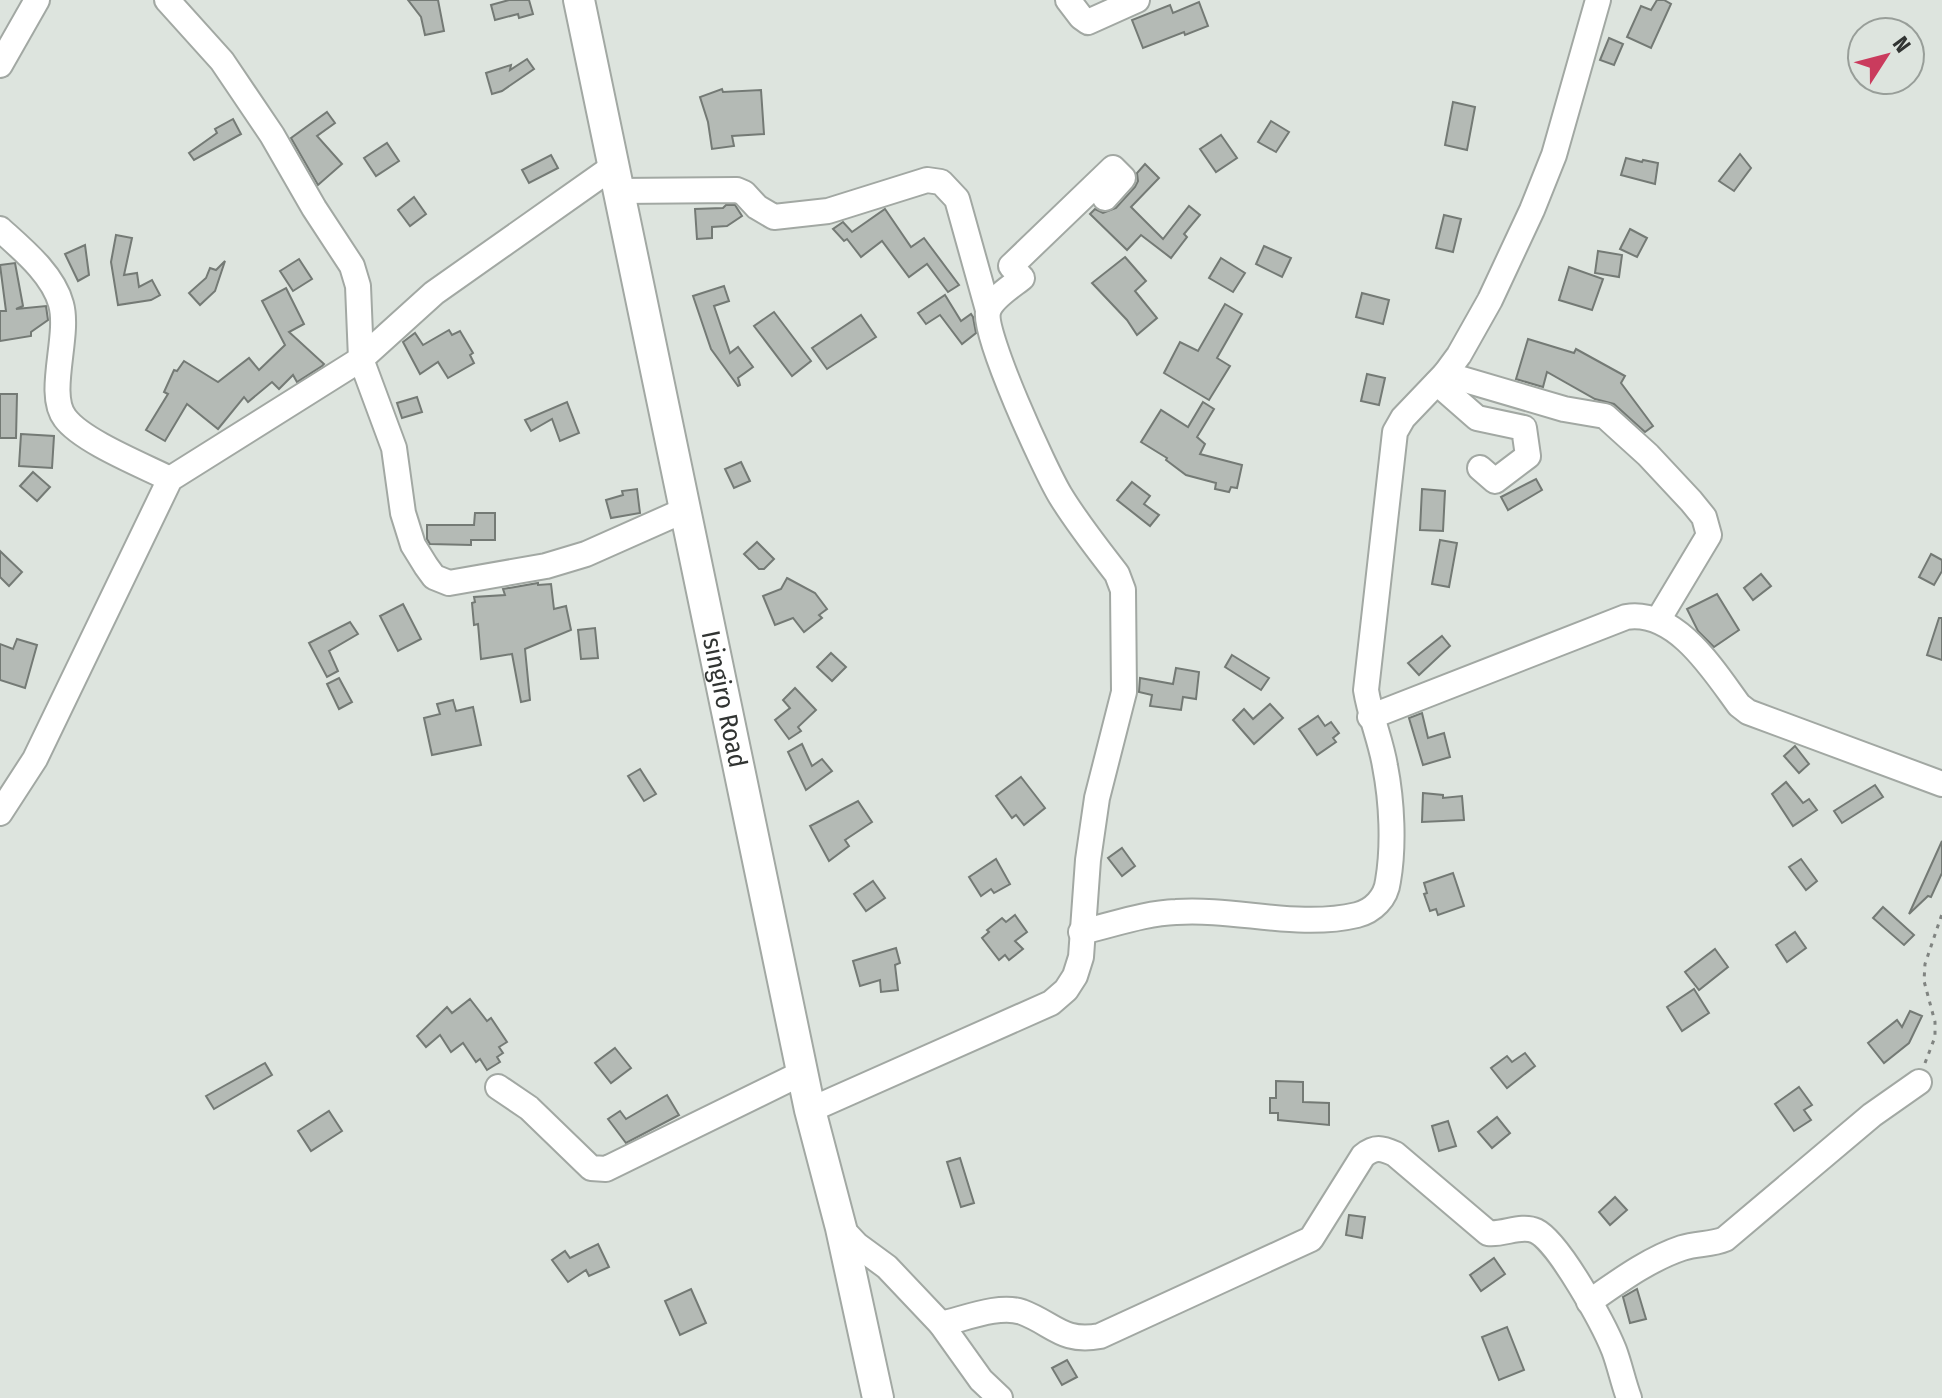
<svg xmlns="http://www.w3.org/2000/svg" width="1942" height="1398" font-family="'Fira Sans Condensed',sans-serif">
	<rect width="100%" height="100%" fill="#dde4de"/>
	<g fill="#b4bab5" stroke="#747a75" stroke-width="2">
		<path d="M408,0H438L444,31L425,35L421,17Z"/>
		<path d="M509,0H529L533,14L519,18L518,14L495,20L491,5Z"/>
		<path d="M1657,0H1664L1671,4L1651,48L1627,37L1641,6L1651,10Z"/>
		<path d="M1199,2L1208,26L1185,35L1184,32L1143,48L1132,20L1170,5L1173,13Z"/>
		<path d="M1609,38L1623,44L1614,65L1600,60Z"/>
		<path d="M527,59L534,69L502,91L492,94L486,73L511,65L510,70Z"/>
		<path d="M722,89L723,92L761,90L764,134L732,136L734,146L712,149L708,122L700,97Z"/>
		<path d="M1453,102L1475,107L1467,150L1445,145Z"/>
		<path d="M327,112L335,123L317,136L342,164L318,185L291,138Z"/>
		<path d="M233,119L241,134L194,160L189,153L217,133L215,129Z"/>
		<path d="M1271,121L1289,132L1276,152L1258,142Z"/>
		<path d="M1221,135L1237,158L1216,172L1200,149Z"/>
		<path d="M387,143L399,161L376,176L364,158Z"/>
		<path d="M1740,154L1751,168L1734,191L1719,181Z"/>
		<path d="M551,155L558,168L529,183L522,170Z"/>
		<path d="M1626,158L1642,162L1643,160L1658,163L1655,184L1621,175Z"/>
		<path d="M1145,164L1159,178L1131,207L1163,239L1189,206L1200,215L1184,234L1187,237L1171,258L1141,235L1127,250L1090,214L1095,209L1103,213L1116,208L1135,187L1138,181L1137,173Z"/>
		<path d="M414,197L426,214L410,226L398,210Z"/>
		<path d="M726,205H735L742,216L727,226L712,227V238L697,239L695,209L723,208Z"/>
		<path d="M885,209L911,247L924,238L959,285L948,292L927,264L909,277L882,241L861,257L847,239L844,241L833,229L843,222L852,232Z"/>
		<path d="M1444,215L1461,219L1453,252L1436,248Z"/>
		<path d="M1630,229L1647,238L1637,257L1620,249Z"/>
		<path d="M116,235L132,238L124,275L137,273L139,287L152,280L160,295L151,300L118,305L111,262Z"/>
		<path d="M85,245L89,275L78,281L65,254Z"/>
		<path d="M1264,246L1291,258L1282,277L1256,264Z"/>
		<path d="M1598,251L1622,255L1619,277L1595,273Z"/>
		<path d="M1125,257L1146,281L1135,291L1157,318L1137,335L1127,320L1092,283Z"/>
		<path d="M1221,258L1245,273L1233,292L1209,278Z"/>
		<path d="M299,259L312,279L293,291L280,271Z"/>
		<path d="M225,261L215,291L200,305L189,293L206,278L210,268L216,270Z"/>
		<path d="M15,263L23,306L16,309L46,306L48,320L31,332V336L0,341V311H6L0,265Z"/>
		<path d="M1569,267L1603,279L1592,310L1559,300Z"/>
		<path d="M724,286L729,301L714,306L730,353L738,347L753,367L738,378L740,385L738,386L711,349L693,296Z"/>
		<path d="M286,288L304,324L289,332L324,364L322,366L297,382L293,375L279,389L272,382L248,402L244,397L218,429L187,404L165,441L146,430L168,394L164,392L174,370L177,371L184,361L218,382L249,358L259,370L285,345L262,301Z"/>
		<path d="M1362,293L1389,300L1383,324L1356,317Z"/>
		<path d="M945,295L961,321L971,314L973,317L976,333L962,344L940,315L926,324L918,313Z"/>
		<path d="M1225,304L1242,314L1217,358L1230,366L1209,400L1164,373L1180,342L1198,351Z"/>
		<path d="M774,312L811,361L792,376L754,326Z"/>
		<path d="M861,315L876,337L827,369L812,348Z"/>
		<path d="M449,330L452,335L460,331L473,353L470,355L474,363L448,378L438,362L420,374L403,342L415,333L423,345Z"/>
		<path d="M1528,339L1574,353L1576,349L1625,376L1621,383L1653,426L1645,432L1614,404L1595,399L1547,372L1543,387L1516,379Z"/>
		<path d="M1367,374L1385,378L1379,405L1361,401Z"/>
		<path d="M0,394H17L16,438H0Z"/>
		<path d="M417,397L422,412L402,418L397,403Z"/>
		<path d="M567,402L579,433L560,441L552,419L531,431L525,420Z"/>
		<path d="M1203,402L1214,409L1197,437L1205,444L1200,454L1242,465L1237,488L1231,487L1229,492L1215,489L1216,483L1186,475L1166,460L1167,458L1141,442L1161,410L1188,427Z"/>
		<path d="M21,434L54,436L52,468L19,466Z"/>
		<path d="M741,462L750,481L734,488L725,469Z"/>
		<path d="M33,472L50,487L37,501L20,486Z"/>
		<path d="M1536,479L1542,490L1508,510L1501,497Z"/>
		<path d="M1132,482L1150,496L1144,504L1159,515L1150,526L1117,500Z"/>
		<path d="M637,489L640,513L611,518L606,500L623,495L622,491Z"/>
		<path d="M1422,489L1445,491L1443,531L1420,530Z"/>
		<path d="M475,513H495V540H471V545L430,544L427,539V525H474Z"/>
		<path d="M1440,540L1457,543L1449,587L1432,584Z"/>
		<path d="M757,542L774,559L764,569H759L744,554Z"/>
		<path d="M0,551L22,572L9,586L0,577Z"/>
		<path d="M1931,554L1942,560V571L1934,585L1919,577Z"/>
		<path d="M1761,574L1771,586L1753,600L1744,588Z"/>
		<path d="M787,578L815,593L827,609L819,615L822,618L804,632L793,618L775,625L763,596L781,589Z"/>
		<path d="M538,583V585L551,584L554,609L566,606L571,630L525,649L530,700L521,702L512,654L481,659L478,624L474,625L472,603L475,602L474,597L505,595L503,589Z"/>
		<path d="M1717,594L1739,630L1714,647L1698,631L1687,609Z"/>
		<path d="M403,604L421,639L398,651L380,616Z"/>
		<path d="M1939,618H1942V660L1927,655Z"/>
		<path d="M350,622L358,634L329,651L338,671L327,677L309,643Z"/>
		<path d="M595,628L598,658L581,659L578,630Z"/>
		<path d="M1442,636L1450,646L1419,675L1408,663Z"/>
		<path d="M17,639L37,645L25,688L0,680V644L13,649Z"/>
		<path d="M831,653L846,667L832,681L817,667Z"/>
		<path d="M1232,655L1269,678L1261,690L1225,667Z"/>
		<path d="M1176,668L1199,672L1196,699L1183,697L1181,710L1150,706L1152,695L1139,692L1140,678L1173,684Z"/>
		<path d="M339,678L352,702L339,709L327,684Z"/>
		<path d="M795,688L816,710L798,727L801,731L789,739L775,720L790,708L783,700Z"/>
		<path d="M453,700L456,711L473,707L481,745L432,755L424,718L440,714L437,704Z"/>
		<path d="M1270,704L1283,718L1254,744L1233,720L1244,709L1253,719Z"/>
		<path d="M1422,713L1428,738L1444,733L1450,757L1423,765L1409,718Z"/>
		<path d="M1318,716L1325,726L1331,722L1339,733L1333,738L1336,742L1317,755L1299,729Z"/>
		<path d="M802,744L812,766L822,759L832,771L806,790L788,752Z"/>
		<path d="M1795,746L1809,764L1799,773L1784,756Z"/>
		<path d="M640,769L656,794L644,801L628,776Z"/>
		<path d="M1021,777L1045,808L1024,825L1016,815L1012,818L996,796Z"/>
		<path d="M1786,782L1803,803L1809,799L1817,810L1793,826L1772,794Z"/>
		<path d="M1875,785L1883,797L1842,823L1834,811Z"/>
		<path d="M1423,793L1443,795V798L1462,796L1464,820L1422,822Z"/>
		<path d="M858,801L872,822L845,840L849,846L829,861L810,826Z"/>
		<path d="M1942,841V873L1931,897L1928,896L1909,914Z"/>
		<path d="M1122,848L1135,866L1122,876L1108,858Z"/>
		<path d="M996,859L1010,884L994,893L991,889L981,896L969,877Z"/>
		<path d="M1801,859L1817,881L1806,890L1789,867Z"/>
		<path d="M1453,873L1464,906L1438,915L1436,909L1430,911L1424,894L1427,893L1424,883Z"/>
		<path d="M873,881L885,898L866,911L854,894Z"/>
		<path d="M1883,907L1914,935L1904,945L1873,918Z"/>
		<path d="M1015,915L1027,932L1015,941L1023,949L1009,960L1005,955L999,960L982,938L989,932L987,930L1002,918L1006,922Z"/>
		<path d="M1795,932L1806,948L1787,962L1776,945Z"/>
		<path d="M896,948L900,963L895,965L898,990L881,992L880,980L860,986L853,961Z"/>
		<path d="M1715,949L1728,967L1699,990L1685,972Z"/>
		<path d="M1694,989L1709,1013L1682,1031L1667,1007Z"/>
		<path d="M470,999L487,1021L491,1018L507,1042L499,1047L503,1053L497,1057L500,1062L487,1070L480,1059L476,1062L463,1043L451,1052L440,1035L426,1047L417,1036L447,1007L452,1013Z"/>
		<path d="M1910,1011L1922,1016L1909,1043L1884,1063L1868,1043L1897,1020L1902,1027Z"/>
		<path d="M615,1048L631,1068L611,1083L595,1063Z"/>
		<path d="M1525,1053L1535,1066L1507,1088L1491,1068L1507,1056L1512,1062Z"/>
		<path d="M265,1063L272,1075L214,1109L206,1096Z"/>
		<path d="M1276,1081L1303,1082V1102L1329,1103V1125L1278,1120V1113H1270V1098H1276Z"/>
		<path d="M1799,1087L1812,1105L1804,1110L1811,1120L1794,1131L1775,1104Z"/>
		<path d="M667,1095L679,1115L626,1143L608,1119L620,1111L626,1119Z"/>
		<path d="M329,1111L342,1131L311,1151L298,1131Z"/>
		<path d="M1497,1117L1510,1133L1492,1148L1478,1132Z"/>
		<path d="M1448,1121L1456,1146L1439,1151L1432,1126Z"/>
		<path d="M960,1158L974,1203L961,1207L947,1162Z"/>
		<path d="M1615,1197L1627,1210L1610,1225L1599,1212Z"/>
		<path d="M1349,1215L1365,1217L1362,1238L1346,1235Z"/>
		<path d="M598,1244L609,1267L589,1276L586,1270L568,1282L552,1260L565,1251L570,1258Z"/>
		<path d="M1494,1258L1505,1274L1481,1291L1470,1275Z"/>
		<path d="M691,1289L706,1323L680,1335L665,1301Z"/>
		<path d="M1637,1289L1646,1319L1630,1323L1623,1297Z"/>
		<path d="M1507,1327L1524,1370L1499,1380L1482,1337Z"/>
		<path d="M1067,1360L1077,1377L1062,1385L1052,1368Z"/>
	</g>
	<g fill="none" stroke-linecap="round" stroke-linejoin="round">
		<g stroke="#a2a8a3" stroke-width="28">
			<g id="minor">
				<path d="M167,0L222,61L272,135L314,208L352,266L358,286L361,359L394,448L403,513L413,545L426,566L434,577L449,583L546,566L586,554L685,510"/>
				<path d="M1068,0L1081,17L1088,22L1137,0"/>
				<path d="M0,65L37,0"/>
				<path d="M619,191L737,190L744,193L757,207L774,217L828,211L927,180L941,182L957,199L988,310"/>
				<path d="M0,229C22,249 53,274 61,304C70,336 46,394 65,418C82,441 142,465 170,479"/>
				<path d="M1445,374L1564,409L1605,416L1648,455L1691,501L1704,517L1709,535L1658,620"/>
				<path d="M1437,383L1477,418L1524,428L1528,456L1495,481L1480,468"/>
				<path d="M1370,717L1626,617C1676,609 1714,671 1739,705L1748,712L1942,784"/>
				<path d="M0,813L35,759L170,479L361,359L434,293L614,166"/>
				<path d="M1081,932C1112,925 1145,913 1176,912C1236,908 1298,929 1357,915C1373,911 1386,898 1388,881C1394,846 1392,802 1385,766C1381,741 1370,716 1366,690L1395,432L1403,418L1445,374L1459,355L1490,300L1532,210L1554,155L1598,0"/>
				<path d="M498,1087L529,1108L591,1168L606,1169L802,1073"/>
				<path d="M810,1110L1051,1003L1066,990L1075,976L1081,957L1088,860L1097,798L1124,692L1123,590L1117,574C1097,548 1077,523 1060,495C1045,470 983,335 988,312C991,299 1012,286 1022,278L1011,266L1113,168L1123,178L1105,198"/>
				<path d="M841,1228L857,1245L887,1267L941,1324L981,1380L1000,1398"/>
				<path d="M1589,1302C1618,1282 1649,1259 1682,1248C1697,1243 1711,1245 1725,1239L1872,1115L1919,1082"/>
				<path d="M941,1324C964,1319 999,1304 1022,1312C1054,1324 1062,1343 1100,1336L1311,1239L1363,1156C1375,1146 1382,1148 1395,1154L1488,1233C1504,1235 1521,1224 1536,1231C1559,1242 1604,1325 1614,1350C1620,1366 1623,1382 1629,1398"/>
			</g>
		</g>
		<g stroke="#a2a8a3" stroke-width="34">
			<g id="major">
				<path id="s1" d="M579,0L810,1110L841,1228L878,1398"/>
			</g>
		</g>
		<path stroke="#808481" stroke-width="3" stroke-dasharray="4 6" stroke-linecap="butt" d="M1925,1063L1935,1037V1022L1924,981L1925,964L1942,914"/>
		<use href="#minor" stroke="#fff" stroke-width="24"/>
		<use href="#major" stroke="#fff" stroke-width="30"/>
	</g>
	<g text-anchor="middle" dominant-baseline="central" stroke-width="8" stroke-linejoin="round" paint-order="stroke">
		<g font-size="26" fill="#313432" stroke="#dde4de">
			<text stroke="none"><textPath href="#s1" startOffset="714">Isingiro Road</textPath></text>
		</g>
	</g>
	<g transform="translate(1886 56) rotate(54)"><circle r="38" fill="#dde4de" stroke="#989e99" stroke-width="2"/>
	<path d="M0-6L14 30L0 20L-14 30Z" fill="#ca3b5d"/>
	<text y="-12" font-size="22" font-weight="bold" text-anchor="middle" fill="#313432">N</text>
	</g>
</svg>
